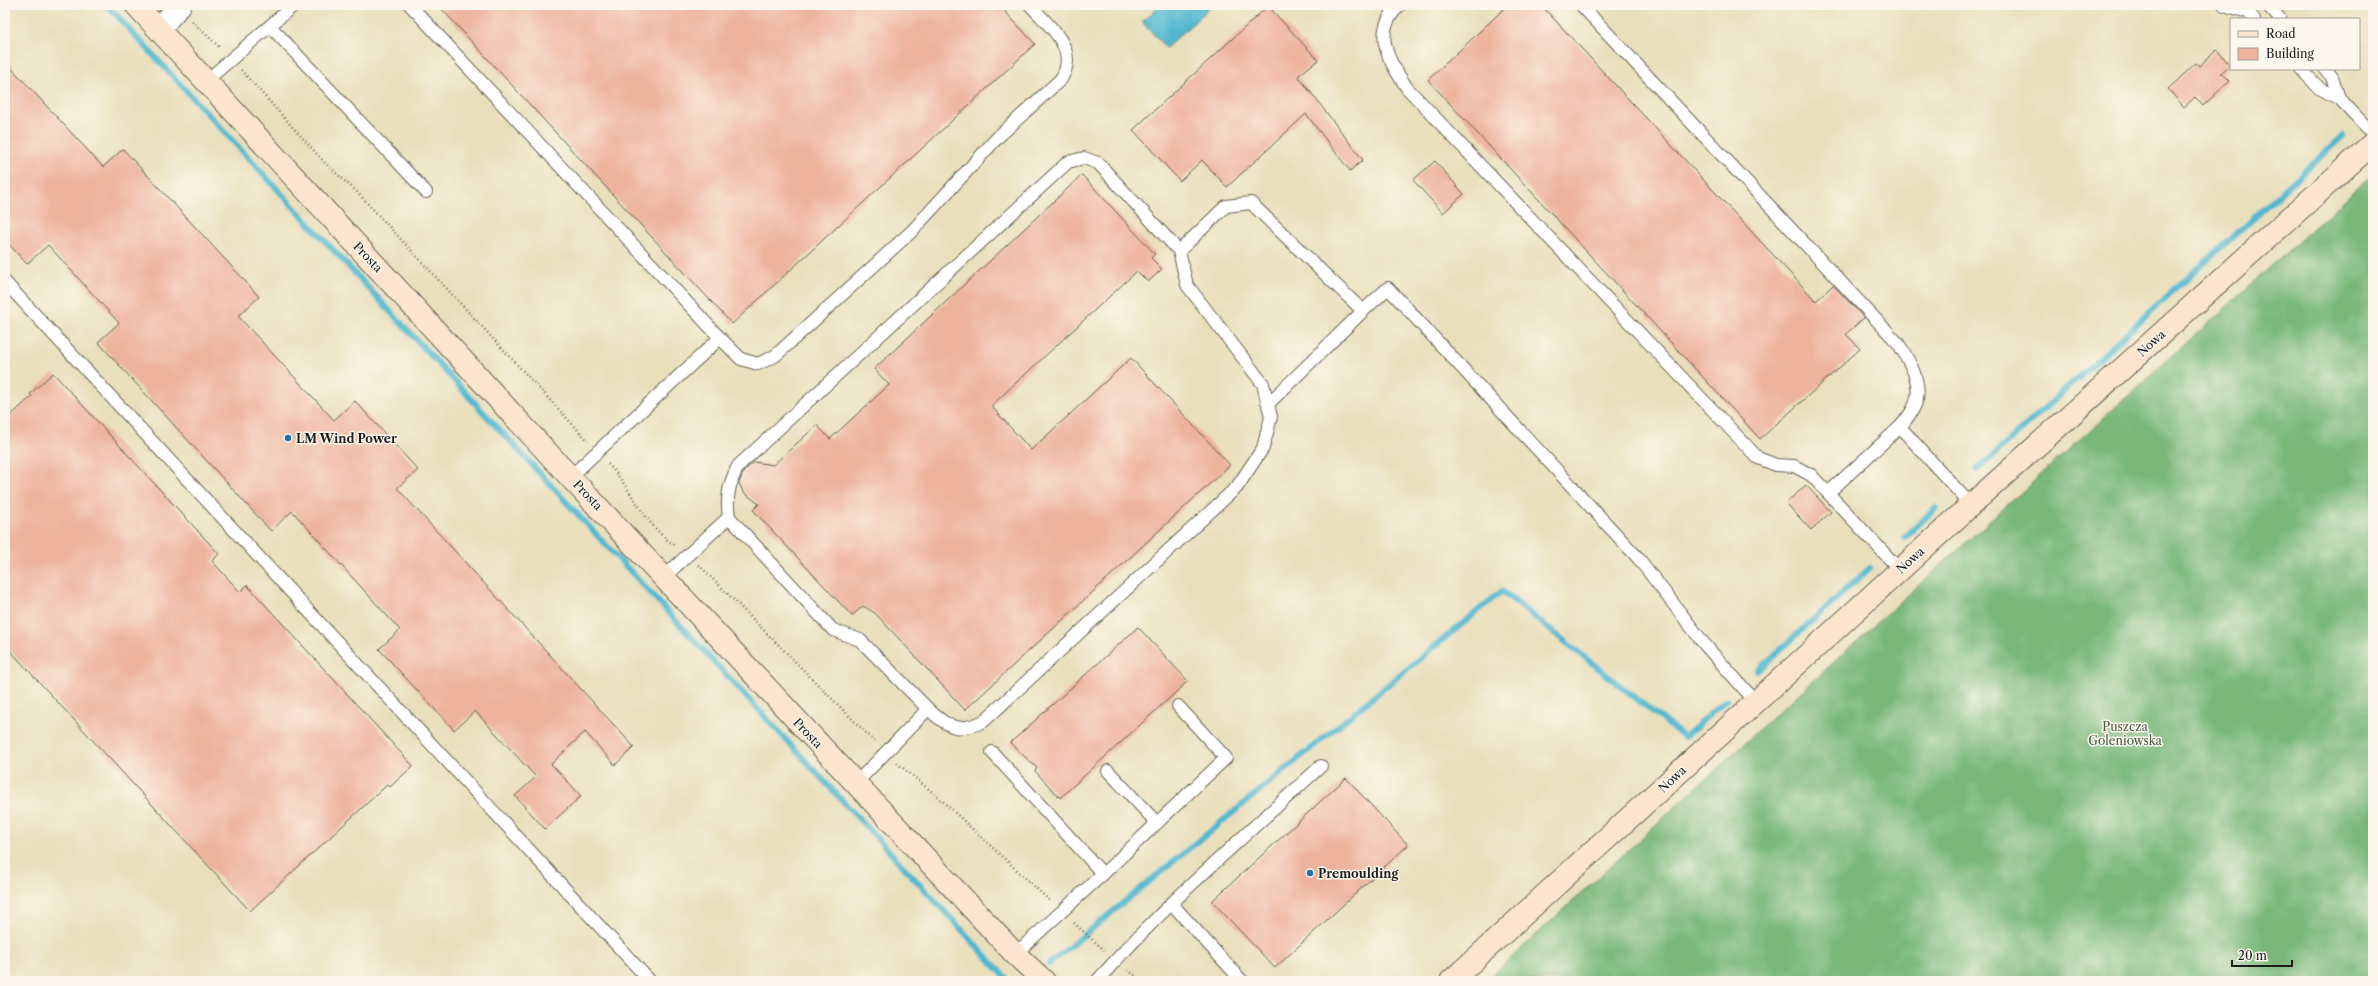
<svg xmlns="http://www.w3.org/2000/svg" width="2378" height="986" font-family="'Libre Caslon Text',serif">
	<rect width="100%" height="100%" fill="#fbf7ec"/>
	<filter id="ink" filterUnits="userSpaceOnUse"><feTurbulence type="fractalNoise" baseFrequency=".025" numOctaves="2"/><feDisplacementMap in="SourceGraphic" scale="8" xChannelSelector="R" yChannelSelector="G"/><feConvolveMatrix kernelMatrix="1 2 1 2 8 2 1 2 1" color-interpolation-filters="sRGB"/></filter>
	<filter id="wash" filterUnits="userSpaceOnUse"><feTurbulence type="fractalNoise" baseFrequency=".012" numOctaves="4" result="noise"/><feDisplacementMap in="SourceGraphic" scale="16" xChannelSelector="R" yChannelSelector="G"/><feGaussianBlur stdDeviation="0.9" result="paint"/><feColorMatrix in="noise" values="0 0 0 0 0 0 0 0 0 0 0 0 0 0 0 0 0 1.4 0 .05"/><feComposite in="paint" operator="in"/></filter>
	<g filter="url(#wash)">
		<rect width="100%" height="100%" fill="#eadfbb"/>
		<path fill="#79b879" stroke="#4a6a4a" d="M2373,174V981H1486L1760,729Z"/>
		<path fill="#51b8cf" stroke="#366a76" d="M1161,5H1213L1166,48L1142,22Z"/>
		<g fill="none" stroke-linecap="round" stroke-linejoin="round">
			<g stroke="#51b8cf" stroke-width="6">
				<path d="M107,5L1009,981"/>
				<path d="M1977,470L2343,136"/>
				<path d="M1904,538L1936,508"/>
				<path d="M1757,671L1870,568"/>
				<path d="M1049,964L1502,591L1684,737L1726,700"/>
			</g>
		</g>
		<g id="blocks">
			<g fill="#eeb39c">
				<path d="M438,5H999L1035,44L732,324Z"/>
				<path d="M1508,5H1541L1816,301L1833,285L1864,318L1846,334L1860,349L1760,439L1428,80Z"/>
				<path d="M1268,6L1318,60L1298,76L1363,160L1350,171L1306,114L1227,187L1202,160L1180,181L1133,130Z"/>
				<path d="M2217,50L2230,65L2221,73L2229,81L2203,106L2195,97L2184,107L2168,89L2196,63L2199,66Z"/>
				<path d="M5,61L103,167L123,149L246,282L259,297L238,316L334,420L355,401L418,470L397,488L634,747L615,765L585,732L551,764L581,796L545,829L515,796L536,777L475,711L454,730L379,649L400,630L292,511L271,531L98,342L119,323L48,245L27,264L5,240Z"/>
				<path d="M1435,161L1464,194L1443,213L1413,180Z"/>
				<path d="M1082,175L1155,254L1151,258L1162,269L1148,282L1137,271L991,406L1031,450L1131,358L1230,465L965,710L875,613L863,606L852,616L753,510L759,504L743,492L739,483L744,471L754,462L773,465L817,425L830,439L889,385L874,369Z"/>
				<path d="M53,373L219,554L212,561L240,592L247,585L413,766L390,787L388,784L250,911L5,645V421L32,396L30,394Z"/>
				<path d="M1806,485L1831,512L1811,530L1786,503Z"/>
				<path d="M1138,627L1188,681L1060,798L1035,771L1037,768L1010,743Z"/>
				<path d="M1346,778L1408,845L1275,968L1212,901Z"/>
			</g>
		</g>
	</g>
	<g filter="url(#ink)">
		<use href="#blocks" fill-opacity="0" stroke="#646054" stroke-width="1"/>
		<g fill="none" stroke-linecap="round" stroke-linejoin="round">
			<g stroke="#646054" stroke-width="14">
				<g id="lane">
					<path d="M410,5L720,338L570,477"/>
					<path d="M1400,5C1370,32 1389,61 1407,88L1758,458L1776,465L1794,466L1811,475L1828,493"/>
					<path d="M1581,5L1898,343C1909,360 1925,386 1914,407C1911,414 1905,421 1900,427"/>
					<path d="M2224,5L2248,12L2254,19"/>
					<path d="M2267,5L2280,19"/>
					<path d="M270,26L426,192"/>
					<path d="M2301,69L2320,89L2339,98L2332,77L2325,69"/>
					<path d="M206,81L294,5"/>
					<path d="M2339,98L2373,134"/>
					<path d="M1179,251L1226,206L1251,203L1363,311L1388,288L1639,559L1705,645L1756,702"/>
					<path d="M5,282L650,981"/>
					<path d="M720,338L741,359L758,364L775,356L912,231L998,137L1061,79C1080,49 1049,26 1030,5"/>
					<path d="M1268,404L1363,311"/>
					<path d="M729,517C726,497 729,484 738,466L1068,162L1084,158L1098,163L1179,251L1187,285L1263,384L1271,417L1263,448L1237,487L984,721C959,733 948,728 928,709"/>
					<path d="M1900,570L1828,493L1900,427L1971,505"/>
					<path d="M664,577L729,517L833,630L860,640L928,709L855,784"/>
					<path d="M992,752L1103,874L1015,954"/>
					<path d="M1157,823L1226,758L1178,706"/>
					<path d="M1103,874L1157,823L1108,771"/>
					<path d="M1171,903L1242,981"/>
					<path d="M1097,981C1166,903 1245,836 1321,766"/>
				</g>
			</g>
			<g stroke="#646054" stroke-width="24">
				<path id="street" d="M159,29L180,5"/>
			</g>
			<g stroke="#646054" stroke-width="24">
				<g id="secondary">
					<path d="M136,5L570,477L1015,954L1044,981"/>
					<path d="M1451,981L1971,505L2373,143"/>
				</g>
			</g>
			<g stroke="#646054" stroke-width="2.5" stroke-dasharray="1 3" stroke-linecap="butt">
				<path d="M192,21L220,48"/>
				<path d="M241,70L326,164L357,192L588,441"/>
				<path d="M608,464C635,493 641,521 675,546"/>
				<path d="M699,565L875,742"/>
				<path d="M897,763L937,796L1051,902"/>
				<path d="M1074,923L1104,950"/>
				<path d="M1128,970L1142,981"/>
			</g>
			<use href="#lane" stroke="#fff" stroke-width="12"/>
			<use href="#street" stroke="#fff" stroke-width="22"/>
			<use href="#secondary" stroke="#fbe5cf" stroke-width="22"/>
		</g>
	</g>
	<g fill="#1f6fb2" stroke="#fbf7ec" stroke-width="1.5">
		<circle cx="288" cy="438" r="4"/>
		<circle cx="1310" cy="873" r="4"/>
	</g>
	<g text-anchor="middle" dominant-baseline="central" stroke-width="3" stroke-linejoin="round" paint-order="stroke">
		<g font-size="12" fill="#1c1c1c" stroke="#fbf7ec">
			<text transform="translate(368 257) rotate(47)">Prosta</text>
			<text transform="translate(2151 343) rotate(-42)">Nowa</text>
			<text transform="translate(588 495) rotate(47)">Prosta</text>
			<text transform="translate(1910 560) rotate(-42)">Nowa</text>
			<text transform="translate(808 733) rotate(47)">Prosta</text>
			<text transform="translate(1672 779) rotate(-43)">Nowa</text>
		</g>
		<g font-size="12" font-weight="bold" fill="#1c1c1c" stroke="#fbf7ec" text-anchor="start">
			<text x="296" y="438">LM Wind Power</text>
			<text x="1318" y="873">Premoulding</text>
		</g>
		<g font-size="12" fill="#475d44" stroke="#fbf7ec">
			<text x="2125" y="726">Puszcza<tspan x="2125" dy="14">Goleniowska</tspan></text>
		</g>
	</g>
	<rect width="2378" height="986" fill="none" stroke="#fbf7ec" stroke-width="20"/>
	<rect x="2230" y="18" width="130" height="52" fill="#fbf7ec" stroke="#a29f99"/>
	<rect x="2238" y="31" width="20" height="6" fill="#fbe5cf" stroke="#a29f99"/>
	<text x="2266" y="38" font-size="12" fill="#1c1c1c">Road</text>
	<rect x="2238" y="48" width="20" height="12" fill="#eeb39c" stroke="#a29f99"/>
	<text x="2266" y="58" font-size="12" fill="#1c1c1c">Building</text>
	<path d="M2232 960v6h60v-6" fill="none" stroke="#1c1c1c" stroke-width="2"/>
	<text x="2238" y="960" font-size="12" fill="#1c1c1c" stroke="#fbf7ec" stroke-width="3" paint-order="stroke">20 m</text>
</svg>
